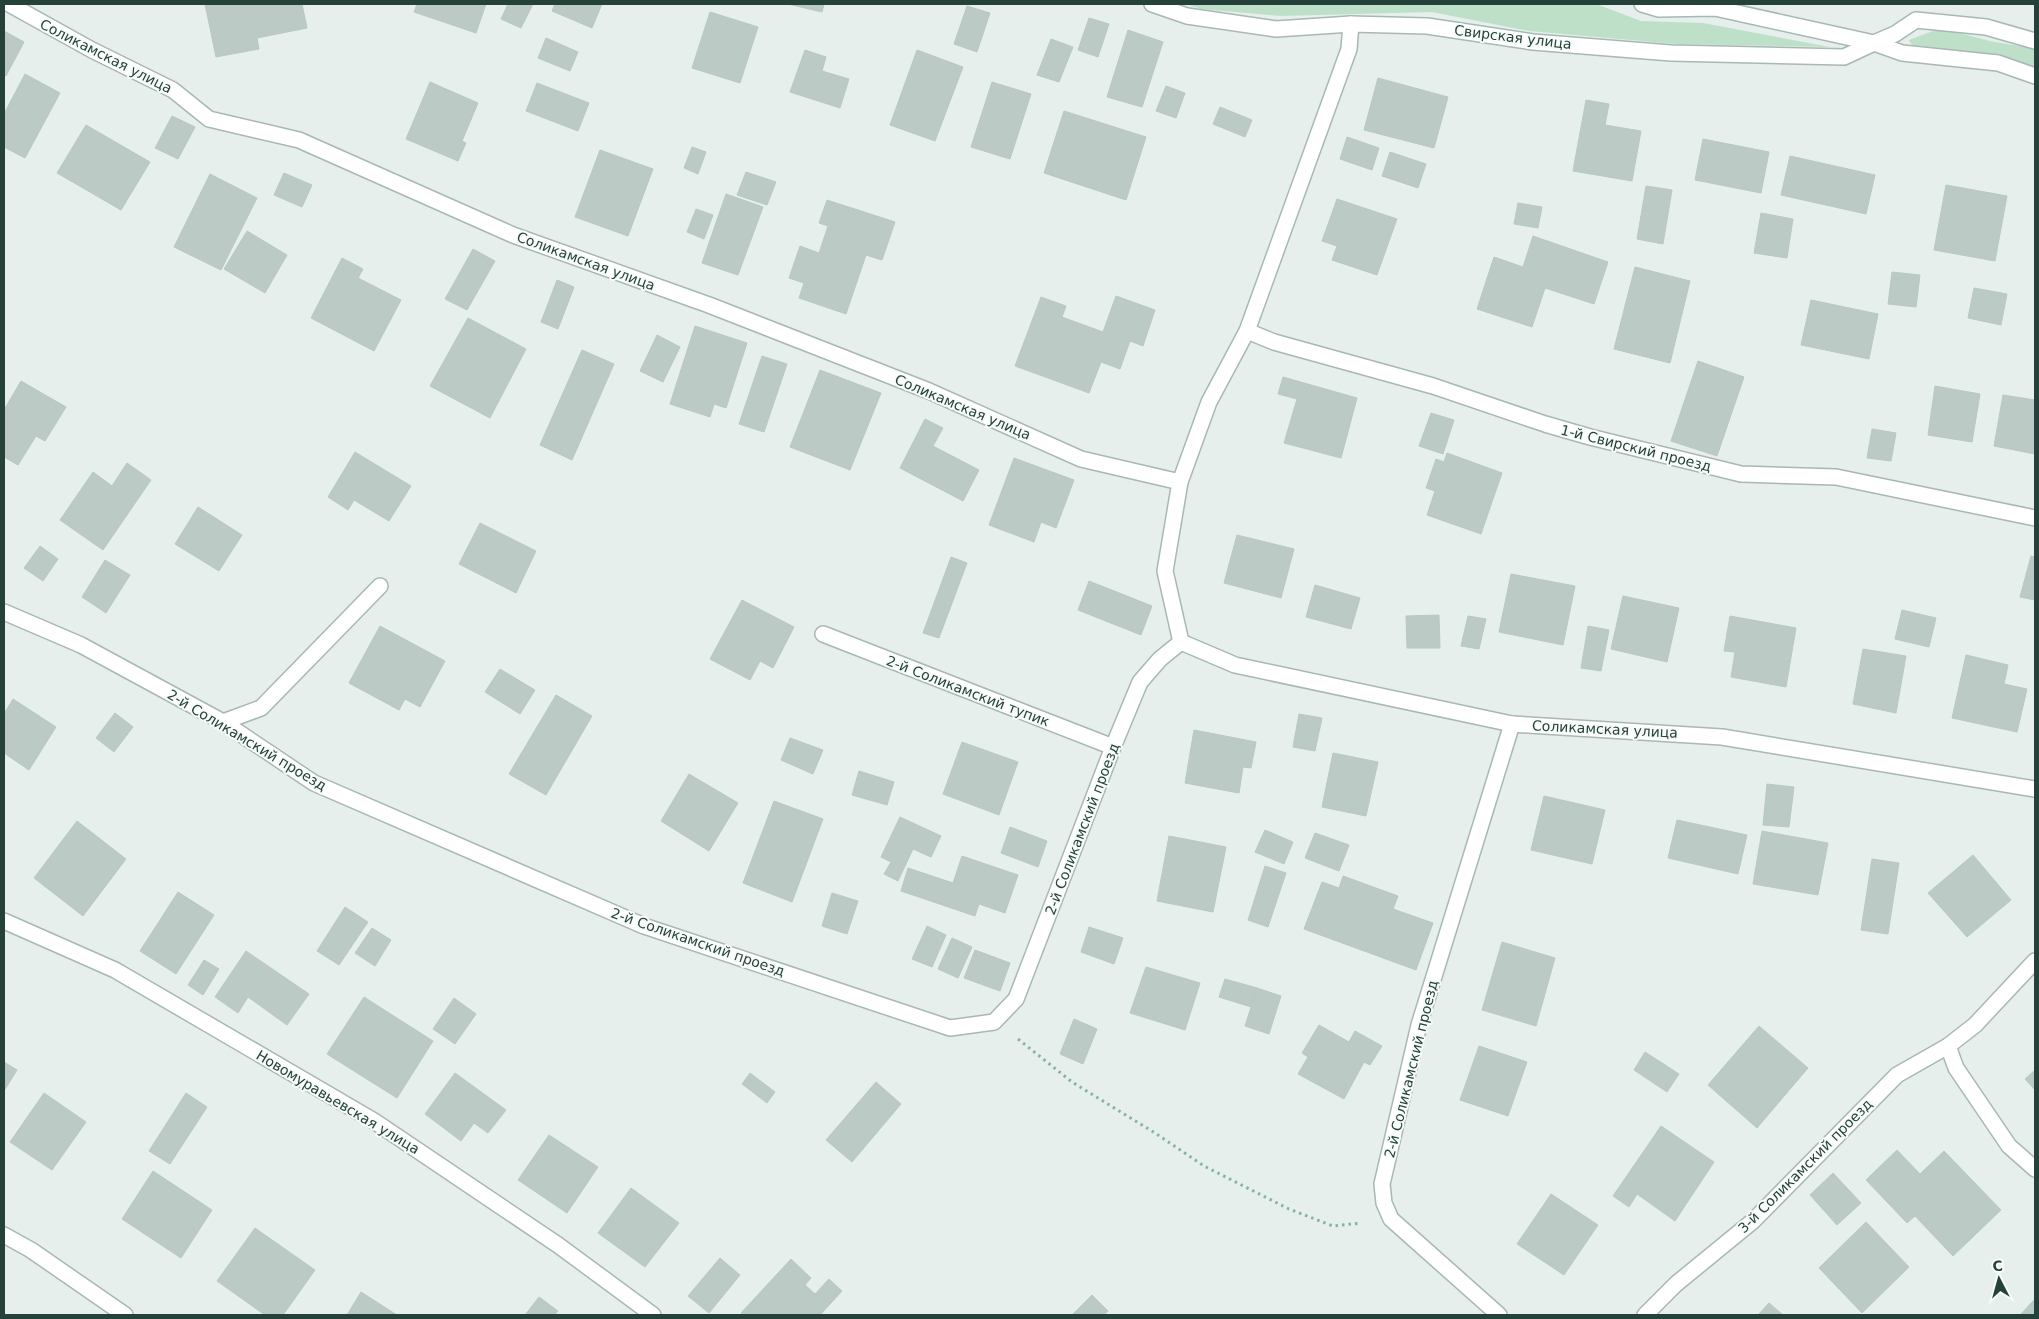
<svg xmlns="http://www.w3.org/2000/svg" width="2039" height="1319" font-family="'DejaVu Sans',sans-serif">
	<rect width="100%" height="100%" fill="#e6efeb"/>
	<g fill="#bfe0c8">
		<path d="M1187,4H1596L1641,21L1703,23L1830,47L1676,44L1529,31L1432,12L1281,16L1201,9Z"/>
		<path d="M1941,28L1990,41L2035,49V67L1988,55L1913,47L1909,40Z"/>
	</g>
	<g fill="#bbcac4" stroke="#b8c9c2">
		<path d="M205,4H302L307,28L257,38L259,49L216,57Z"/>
		<path d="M417,4H486L476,33L414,12Z"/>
		<path d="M508,4H533L521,28L501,19Z"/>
		<path d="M555,4H602L592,28L552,11Z"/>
		<path d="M788,4H824L822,12Z"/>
		<path d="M967,6L990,13L977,52L954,44Z"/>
		<path d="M710,12L758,27L740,83L692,68Z"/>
		<path d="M1089,18L1109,24L1098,57L1078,50Z"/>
		<path d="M1128,30L1163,42L1142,107L1107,97Z"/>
		<path d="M4,31L24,42L6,76L4,74Z"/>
		<path d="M546,38L578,52L570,71L538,58Z"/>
		<path d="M1051,39L1073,47L1059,82L1037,75Z"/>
		<path d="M805,50L826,57L822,71L849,79L840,108L790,92Z"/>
		<path d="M917,50L963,67L935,141L890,125Z"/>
		<path d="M25,74L60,93L25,158L4,147V114Z"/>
		<path d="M1378,78L1448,97L1434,148L1364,130Z"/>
		<path d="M430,82L478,103L462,141L466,143L458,161L406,139Z"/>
		<path d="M992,82L1031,94L1010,159L971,147Z"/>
		<path d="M537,83L589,103L578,131L526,111Z"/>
		<path d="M1166,86L1185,93L1176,118L1156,111Z"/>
		<path d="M1586,100L1609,104L1605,125L1641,131L1632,181L1573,171Z"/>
		<path d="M1220,107L1252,120L1245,137L1213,124Z"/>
		<path d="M1064,111L1146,137L1126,200L1044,173Z"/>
		<path d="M172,116L195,127L178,159L155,148Z"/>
		<path d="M86,125L150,162L121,210L57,173Z"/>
		<path d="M1347,137L1379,148L1372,170L1340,159Z"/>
		<path d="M1703,139L1769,152L1761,193L1695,180Z"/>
		<path d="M692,147L706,152L698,174L684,168Z"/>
		<path d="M600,150L653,169L628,236L575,217Z"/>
		<path d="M1390,152L1426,164L1418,188L1382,176Z"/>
		<path d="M1790,156L1875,175L1866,214L1781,195Z"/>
		<path d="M746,172L776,182L767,205L737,195Z"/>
		<path d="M284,173L312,185L302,207L274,195Z"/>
		<path d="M210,174L257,198L221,270L174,247Z"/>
		<path d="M1946,185L2007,196L1995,261L1934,250Z"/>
		<path d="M1646,186L1672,190L1663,244L1637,239Z"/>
		<path d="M726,194L763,207L738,275L702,263Z"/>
		<path d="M1337,199L1397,219L1377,275L1332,260L1337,246L1322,241Z"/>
		<path d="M827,200L895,222L882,260L866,255L846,314L799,298L804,283L789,278L800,246L819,253L828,226L819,223Z"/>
		<path d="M1518,203L1542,207L1538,228L1514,224Z"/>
		<path d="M696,209L713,215L704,239L687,232Z"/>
		<path d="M1761,213L1793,219L1787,258L1754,253Z"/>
		<path d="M247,231L287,255L265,293L224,269Z"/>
		<path d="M1533,236L1608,262L1594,304L1545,288L1532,327L1477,309L1494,257L1523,267Z"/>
		<path d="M473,249L495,261L467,310L445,299Z"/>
		<path d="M342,258L363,269L358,278L401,300L374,351L311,318Z"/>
		<path d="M1635,267L1690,281L1670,363L1614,349Z"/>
		<path d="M1892,272L1920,275L1916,307L1888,304Z"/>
		<path d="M557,280L574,287L558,329L541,322Z"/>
		<path d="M1974,288L2007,294L2001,325L1968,318Z"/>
		<path d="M1116,296L1155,310L1143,346L1130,341L1120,369L1101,362L1089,393L1015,366L1041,297L1066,306L1062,317L1103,332Z"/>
		<path d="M1811,300L1878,314L1869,359L1801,345Z"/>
		<path d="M468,318L526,349L490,418L430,386Z"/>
		<path d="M695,326L747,343L726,408L714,404L710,417L670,404Z"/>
		<path d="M657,335L680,347L663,382L640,371Z"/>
		<path d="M582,350L614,364L572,460L540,445Z"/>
		<path d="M762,356L787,364L764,432L739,424Z"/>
		<path d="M1698,361L1744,377L1717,456L1671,441Z"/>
		<path d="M820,370L881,393L850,470L790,447Z"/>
		<path d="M1283,377L1357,398L1341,458L1284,443L1297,399L1278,394Z"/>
		<path d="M21,381L66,407L45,441L36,436L18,465L4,457V410Z"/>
		<path d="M1935,386L1980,394L1972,442L1928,435Z"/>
		<path d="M2003,395L2035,400V454L1994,446Z"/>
		<path d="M1431,413L1454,420L1443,454L1419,446Z"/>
		<path d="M925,419L943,428L933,446L979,470L963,501L900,468Z"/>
		<path d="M1872,429L1896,433L1891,461L1867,458Z"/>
		<path d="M355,452L411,486L389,521L354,500L348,510L328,497Z"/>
		<path d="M1447,453L1502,473L1481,534L1427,515L1435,491L1426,488L1436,459L1444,462Z"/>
		<path d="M1014,458L1074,480L1056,528L1041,522L1034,542L989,525Z"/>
		<path d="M127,463L151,480L103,550L60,520L93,472L112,486Z"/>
		<path d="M198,507L242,535L219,571L175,544Z"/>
		<path d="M480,523L536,551L516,593L459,564Z"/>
		<path d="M1237,535L1294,549L1281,598L1224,583Z"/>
		<path d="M40,546L58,559L43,581L24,568Z"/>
		<path d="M2031,556L2035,557V600L2020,597Z"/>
		<path d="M951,557L967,563L939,638L923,633Z"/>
		<path d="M105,560L130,575L106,613L82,597Z"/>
		<path d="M1511,574L1575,586L1563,645L1499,632Z"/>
		<path d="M1089,581L1152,606L1141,635L1078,610Z"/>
		<path d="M1315,585L1360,598L1351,629L1306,617Z"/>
		<path d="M1623,596L1679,608L1667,662L1611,649Z"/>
		<path d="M742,600L794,627L773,668L760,661L750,680L710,659Z"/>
		<path d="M1902,610L1936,618L1929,647L1895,639Z"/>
		<path d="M1439,615L1440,648H1407L1406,616Z"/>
		<path d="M1468,616L1486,619L1479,649L1461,646Z"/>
		<path d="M1730,616L1796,628L1786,687L1731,677L1735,652L1724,651Z"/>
		<path d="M380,626L445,661L420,707L405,699L399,710L349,683Z"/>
		<path d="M1588,626L1609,630L1601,671L1581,668Z"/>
		<path d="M1863,649L1906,656L1896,713L1853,704Z"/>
		<path d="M1966,655L2008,665L2004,684L2027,689L2017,732L1952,718Z"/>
		<path d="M500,669L535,690L520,714L485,692Z"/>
		<path d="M556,695L592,716L546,795L509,774Z"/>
		<path d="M13,699L56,727L29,770L4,753V714Z"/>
		<path d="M115,713L133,727L114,752L96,738Z"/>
		<path d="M1299,714L1322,718L1315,751L1293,747Z"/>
		<path d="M1194,730L1256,742L1251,768L1243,767L1239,793L1185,783Z"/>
		<path d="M790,738L823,750L813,774L781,760Z"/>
		<path d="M962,742L1018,762L999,815L943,794Z"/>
		<path d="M1333,753L1378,762L1366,816L1322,807Z"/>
		<path d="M859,771L894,782L887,805L852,795Z"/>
		<path d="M689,774L738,803L709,851L661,821Z"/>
		<path d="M1767,784L1794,787L1789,827L1763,825Z"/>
		<path d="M1544,796L1605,810L1592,864L1531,850Z"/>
		<path d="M774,801L823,819L792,902L743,883Z"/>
		<path d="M900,817L941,836L931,857L913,849L898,881L884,874L891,862L881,857Z"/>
		<path d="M1677,820L1747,835L1738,874L1668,858Z"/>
		<path d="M77,821L126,859L83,916L34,878Z"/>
		<path d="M1010,827L1047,841L1038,867L1001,853Z"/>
		<path d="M1265,830L1293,842L1284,864L1255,852Z"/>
		<path d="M1762,831L1828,843L1818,895L1753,884Z"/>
		<path d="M1315,833L1349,845L1339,871L1305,858Z"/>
		<path d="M1169,836L1226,847L1213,912L1157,901Z"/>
		<path d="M1973,855L2011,900L1967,937L1928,893Z"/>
		<path d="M962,856L1018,875L1005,913L979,904L975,916L901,891L908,868L953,883Z"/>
		<path d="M1872,859L1899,863L1888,934L1861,930Z"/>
		<path d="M1265,866L1286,873L1268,927L1248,920Z"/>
		<path d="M1343,876L1398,896L1393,909L1433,923L1416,970L1304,929L1322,882L1339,888Z"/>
		<path d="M178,892L214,915L176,974L140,951Z"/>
		<path d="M832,893L858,901L847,934L822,926Z"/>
		<path d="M345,907L368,922L339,965L317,951Z"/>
		<path d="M927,926L946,935L932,967L912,959Z"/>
		<path d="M1089,927L1123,938L1114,964L1081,952Z"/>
		<path d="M372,928L391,940L375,966L355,953Z"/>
		<path d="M952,938L972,947L958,978L938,969Z"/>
		<path d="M1502,942L1555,958L1536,1026L1482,1010Z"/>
		<path d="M975,950L1010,963L1000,991L964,978Z"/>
		<path d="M246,951L309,994L287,1025L248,997L238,1013L215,997Z"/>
		<path d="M204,960L219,969L203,995L188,985Z"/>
		<path d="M1146,967L1200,983L1185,1030L1130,1013Z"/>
		<path d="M1225,979L1257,988L1251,1007L1219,997Z"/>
		<path d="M1257,988L1281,996L1269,1034L1245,1026Z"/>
		<path d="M364,997L433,1041L397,1098L327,1054Z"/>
		<path d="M454,998L476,1014L455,1044L433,1029Z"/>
		<path d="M1074,1019L1097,1029L1083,1064L1060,1054Z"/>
		<path d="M1319,1025L1349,1042L1355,1031L1382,1046L1370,1065L1364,1062L1344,1099L1298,1074L1308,1057L1302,1053Z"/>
		<path d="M1759,1026L1808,1068L1757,1128L1708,1085Z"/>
		<path d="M1479,1046L1527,1062L1508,1116L1460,1100Z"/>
		<path d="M1645,1052L1679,1074L1667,1092L1634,1070Z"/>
		<path d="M4,1062L17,1070L4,1091Z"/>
		<path d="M2035,1070V1090L2025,1079Z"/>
		<path d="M455,1073L506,1110L488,1133L474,1123L461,1141L425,1114Z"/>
		<path d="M750,1073L775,1092L767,1103L742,1084Z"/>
		<path d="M876,1082L901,1104L852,1162L826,1140Z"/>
		<path d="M44,1093L86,1122L52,1170L10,1142Z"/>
		<path d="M186,1093L207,1107L170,1164L149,1151Z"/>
		<path d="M1661,1126L1714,1162L1675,1221L1637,1194L1629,1207L1613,1196Z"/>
		<path d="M549,1135L598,1167L567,1213L518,1180Z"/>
		<path d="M1897,1150L1920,1174L1944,1151L2001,1210L1953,1256L1915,1216L1907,1223L1866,1180Z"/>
		<path d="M153,1171L212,1210L181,1258L122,1219Z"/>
		<path d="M1833,1173L1861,1203L1837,1225L1810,1195Z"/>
		<path d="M631,1188L679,1223L645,1267L598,1233Z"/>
		<path d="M1551,1194L1598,1225L1564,1275L1517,1244Z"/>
		<path d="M1866,1222L1909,1267L1862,1313L1819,1268Z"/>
		<path d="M255,1228L315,1270L283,1315H265L217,1281Z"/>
		<path d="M720,1258L740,1275L709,1313L688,1296Z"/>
		<path d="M791,1259L811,1278L805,1285L815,1294L829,1279L842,1291L820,1315H743L741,1313Z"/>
		<path d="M361,1292L397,1315H347Z"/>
		<path d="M1092,1295L1108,1311L1104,1315H1072Z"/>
		<path d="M539,1297L558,1311L554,1315H525Z"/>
		<path d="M2035,1299V1315H2020Z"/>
		<path d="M1769,1303L1783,1315H1758Z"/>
	</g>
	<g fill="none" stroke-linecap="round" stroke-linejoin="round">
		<g stroke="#a8b8b2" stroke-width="18">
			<g id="minor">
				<path d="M9,4L92,50L173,90L209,119L299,140L513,235L709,305L929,391L1081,459L1180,482"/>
				<path d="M1152,4L1187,16L1276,29L1351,24L1427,26L1533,42L1671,53L1844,57L1874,43L1902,53L1998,63L2035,76"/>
				<path d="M1642,4L1659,9L1715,8L1874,43L1895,34L1916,20L1986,27L2035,41"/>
				<path d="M1247,331L1274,342L1433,386L1545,424L1590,437L1741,474L1836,477L2035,518"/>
				<path d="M4,612L81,645L223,722L314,783L644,926L950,1028L994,1022L1016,999L1113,747L1140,682L1160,659L1181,642"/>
				<path d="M823,634L1113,747"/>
				<path d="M1181,642L1235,665L1512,724L1722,737L2035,789"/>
				<path d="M1181,642L1165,571L1180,482L1209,402L1247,331L1349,49L1351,24"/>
				<path d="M223,722L261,708L380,586"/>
				<path d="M4,921L115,970L374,1121L558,1245L653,1315"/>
				<path d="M1948,1046L1956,1068L2009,1146L2035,1169"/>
				<path d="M4,1235L31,1250L125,1315"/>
				<path d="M1499,1315L1391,1219L1384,1203L1382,1184L1419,1025L1512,724"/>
				<path d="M1645,1315L1676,1284L1753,1221L1897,1075L1948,1046L1975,1025L2035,961"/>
			</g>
		</g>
		<path stroke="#86b3a5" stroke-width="3" stroke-dasharray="2.5 4" stroke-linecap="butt" d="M1018,1039L1072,1082L1155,1133L1204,1166L1289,1209L1333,1226L1361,1223"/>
		<use href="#minor" stroke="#fff" stroke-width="15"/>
	</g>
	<g text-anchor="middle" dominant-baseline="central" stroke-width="4" stroke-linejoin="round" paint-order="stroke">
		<g font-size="14" fill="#24423a" stroke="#f7fbf9">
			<text transform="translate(1513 37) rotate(7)">Свирская улица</text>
			<text transform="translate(106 56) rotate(27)">Соликамская улица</text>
			<text transform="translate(586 261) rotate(20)">Соликамская улица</text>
			<text transform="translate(963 407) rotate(23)">Соликамская улица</text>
			<text transform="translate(1636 448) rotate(14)">1-й Свирский проезд</text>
			<text transform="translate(968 691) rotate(21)">2-й Соликамский тупик</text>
			<text transform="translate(1605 729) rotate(3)">Соликамская улица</text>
			<text transform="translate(247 740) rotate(31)">2-й Соликамский проезд</text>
			<text transform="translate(1082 829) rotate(-69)">2-й Соликамский проезд</text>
			<text transform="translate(698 942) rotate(19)">2-й Соликамский проезд</text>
			<text transform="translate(1411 1069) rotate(-76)">2-й Соликамский проезд</text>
			<text transform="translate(338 1102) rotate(31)">Новомуравьевская улица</text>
			<text transform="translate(1805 1166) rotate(-45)">3-й Соликамский проезд</text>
		</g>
	</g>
	<rect width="2039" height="1319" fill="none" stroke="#24423a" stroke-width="10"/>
	<g transform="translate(1999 1279) rotate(354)" stroke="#f7fbf9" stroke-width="4" paint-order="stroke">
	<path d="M0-4L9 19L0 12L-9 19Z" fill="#24423a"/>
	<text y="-8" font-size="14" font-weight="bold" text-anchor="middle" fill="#24423a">С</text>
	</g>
</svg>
